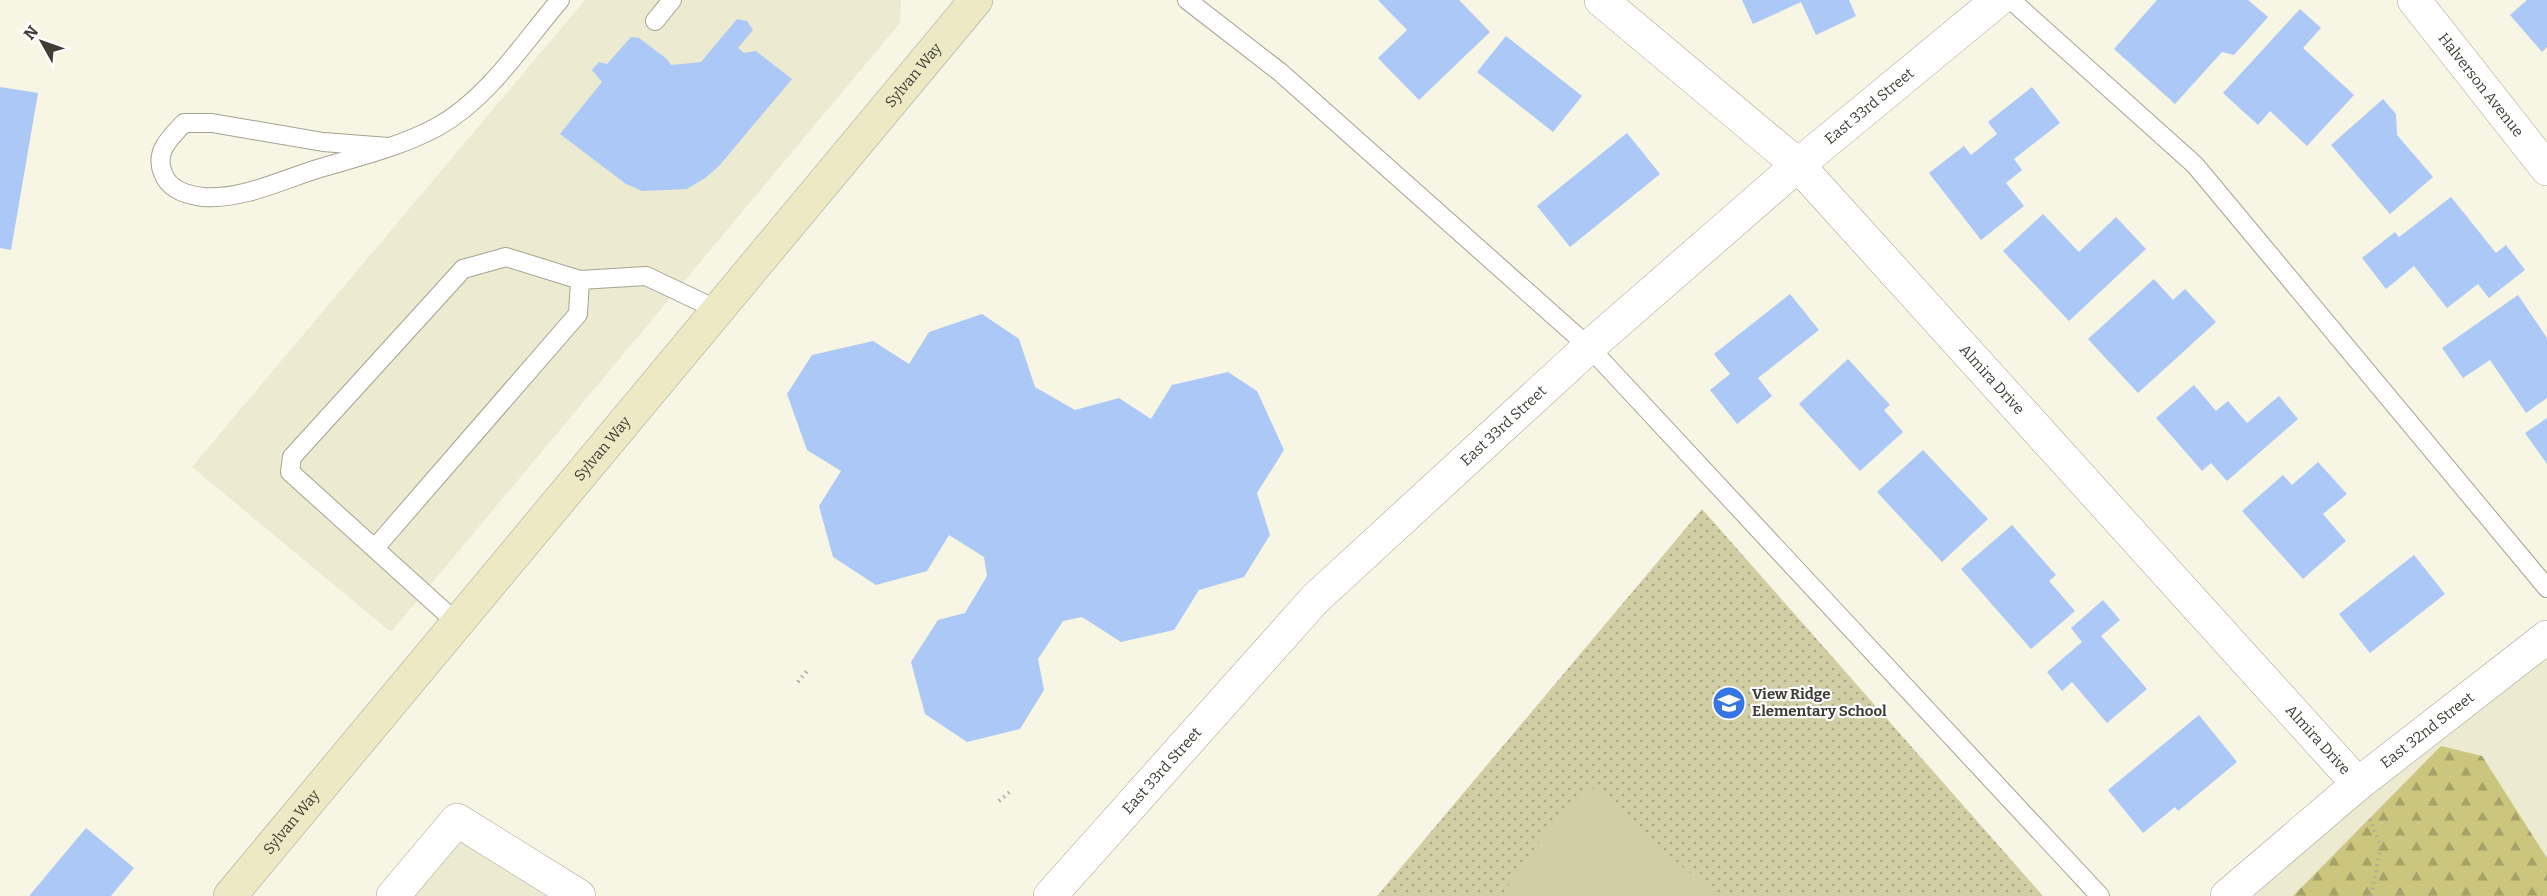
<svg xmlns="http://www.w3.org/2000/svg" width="2547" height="896" font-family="Bitter,serif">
	<defs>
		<pattern id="forest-firs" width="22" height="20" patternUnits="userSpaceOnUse" patternTransform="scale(1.5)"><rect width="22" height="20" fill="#ccc57e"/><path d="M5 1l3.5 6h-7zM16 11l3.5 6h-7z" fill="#a7a168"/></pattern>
		<pattern id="park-dots" width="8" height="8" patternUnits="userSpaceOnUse" patternTransform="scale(1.5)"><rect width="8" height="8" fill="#d1cda4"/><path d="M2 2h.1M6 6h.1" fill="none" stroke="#aba886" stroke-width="1.8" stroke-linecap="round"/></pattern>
	</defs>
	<rect width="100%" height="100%" fill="#f7f5e3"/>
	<g fill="#ecead1">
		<path d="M585,0H901L900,23L391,632L192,467Z"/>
		<path d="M2547,637V896H2227Z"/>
		<path d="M457,820L579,896H393Z"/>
	</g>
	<path fill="url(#forest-firs)" d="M2441,746L2482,756L2547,858V896H2293Z"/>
	<path fill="url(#park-dots)" d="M1702,509L2043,896H1377Z"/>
	<path fill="#d1cda4" d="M1589,785L1716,896H1501L1551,825Z"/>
	<g fill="#abc8f7">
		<path d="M1378,0H1459L1490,32L1419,100L1378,58L1407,30Z"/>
		<path d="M1742,0H1849L1856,16L1816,35L1801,2L1753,24Z"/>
		<path d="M2157,0H2248L2268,17L2234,55L2222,52L2175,104L2114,49Z"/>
		<path d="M2527,0H2547V47L2542,52L2510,15Z"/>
		<path d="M2300,9L2321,28L2303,48L2354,95L2307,146L2270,111L2258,125L2223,93Z"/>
		<path d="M737,19L747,21L753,30L738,48L744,53L756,51L792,79L719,166L705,178L687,189L642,191L626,184L560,134L602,82L592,70L599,62L607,64L631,37L639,38L667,59L671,65L701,62Z"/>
		<path d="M1506,36L1582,96L1553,132L1477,72Z"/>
		<path d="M0,87L38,93L11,250L0,248Z"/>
		<path d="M2032,87L2060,123L2014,159L2022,170L2006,183L2024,206L1981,240L1929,173L1964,146L1971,155L1997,134L1988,122Z"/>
		<path d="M2383,99L2396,114L2397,135L2433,177L2390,214L2331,145Z"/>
		<path d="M1627,133L1660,174L1570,247L1537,206Z"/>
		<path d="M2451,197L2496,253L2506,245L2525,270L2489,298L2478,284L2447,308L2414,266L2386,289L2362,258L2395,232L2399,237Z"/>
		<path d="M2043,214L2079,252L2116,217L2146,249L2069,321L2003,251Z"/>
		<path d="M2154,279L2173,300L2185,289L2216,322L2138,393L2088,339Z"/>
		<path d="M1790,294L1819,330L1758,378L1772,396L1737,424L1710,390L1730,374L1714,354Z"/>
		<path d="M2518,295L2547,338V398L2526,413L2490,360L2463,378L2442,348Z"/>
		<path d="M982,314L1019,339L1035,387L1075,410L1119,398L1151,419L1172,385L1228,372L1257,391L1284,450L1257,493L1270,535L1244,577L1199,590L1174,630L1121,642L1082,617L1063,621L1038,659L1044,690L1020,729L967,742L925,714L911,662L938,620L965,613L987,576L984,557L949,535L927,571L876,585L833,557L819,506L841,471L807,450L787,394L812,355L873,341L909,364L929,332Z"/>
		<path d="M1848,359L1890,405L1884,410L1903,432L1860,471L1799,404Z"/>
		<path d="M2194,385L2216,411L2228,401L2247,423L2279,396L2298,419L2227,481L2211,463L2202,471L2156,418Z"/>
		<path d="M2547,418V464L2525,433Z"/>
		<path d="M1923,450L1988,519L1942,562L1877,492Z"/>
		<path d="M2318,462L2347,494L2323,514L2346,541L2303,579L2242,511L2283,475L2292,485Z"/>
		<path d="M2012,525L2056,575L2049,581L2075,611L2031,649L1961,569Z"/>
		<path d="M2414,555L2445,594L2370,653L2339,614Z"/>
		<path d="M2103,600L2120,620L2101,636L2147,689L2107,723L2072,682L2062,691L2047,672L2082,642L2071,628Z"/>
		<path d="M2199,715L2237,762L2178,811L2175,807L2143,833L2108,790Z"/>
		<path d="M86,828L134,868L111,896H29Z"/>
	</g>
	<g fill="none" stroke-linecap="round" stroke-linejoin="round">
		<g stroke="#a4a392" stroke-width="20">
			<g id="lane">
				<path d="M1187,0L1280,72L1589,347L2100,896"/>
				<path d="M2011,0L2195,165L2547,588"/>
				<path d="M655,21L672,0"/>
				<path d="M389,147L323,142L212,123H184C170,138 154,152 163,173C169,190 186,195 203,197C241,200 282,180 317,169C357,157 400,147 437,127C488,99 523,43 560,0"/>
				<path d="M375,548L578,314L580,280"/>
				<path d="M457,623L290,472L292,457L463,269L506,257L580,280L646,276L718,310"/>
			</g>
		</g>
		<g stroke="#a4a392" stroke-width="34">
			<g id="street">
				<path id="s1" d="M1601,0L1798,165L2358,784"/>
				<path id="s2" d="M2414,0L2547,169"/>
				<path d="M393,896L457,820L579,896"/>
				<path id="s3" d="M1050,896L1315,599L1589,347L1798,165L1998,0"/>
				<path id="s4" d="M2227,896L2358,784L2547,637"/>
			</g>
		</g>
		<g stroke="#a4a392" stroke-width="34">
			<g id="secondary">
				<path id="s5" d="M230,896L976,0"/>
			</g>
		</g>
		<g stroke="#adab9d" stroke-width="4" stroke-dasharray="1.5 4.5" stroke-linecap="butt">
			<path d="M798,682L807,671"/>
			<path d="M999,801L1012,790"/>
			<path d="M2370,819L2381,846L2371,896"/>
		</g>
		<use href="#lane" stroke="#fff" stroke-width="18"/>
		<use href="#street" stroke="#fff" stroke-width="33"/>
		<use href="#secondary" stroke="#ede9c5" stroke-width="33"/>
	</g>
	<defs>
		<g id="school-disc" transform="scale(1.725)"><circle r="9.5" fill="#3576e4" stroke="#fff"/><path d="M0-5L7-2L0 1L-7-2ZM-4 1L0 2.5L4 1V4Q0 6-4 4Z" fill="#fff"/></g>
	</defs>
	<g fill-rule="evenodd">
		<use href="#school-disc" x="1729" y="703"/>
	</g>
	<g text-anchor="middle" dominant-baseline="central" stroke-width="4.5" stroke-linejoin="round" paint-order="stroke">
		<g font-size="15" fill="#3e3d36" stroke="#fff">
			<text stroke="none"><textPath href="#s5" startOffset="1068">Sylvan Way</textPath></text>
			<text stroke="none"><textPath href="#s2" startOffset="108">Halverson Avenue</textPath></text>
			<text stroke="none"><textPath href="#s3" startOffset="1140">East 33rd Street</textPath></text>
			<text stroke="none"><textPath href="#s1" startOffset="546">Almira Drive</textPath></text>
			<text stroke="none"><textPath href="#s3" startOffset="654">East 33rd Street</textPath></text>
			<text stroke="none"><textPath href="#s5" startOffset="582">Sylvan Way</textPath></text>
			<text stroke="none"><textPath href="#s4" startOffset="260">East 32nd Street</textPath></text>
			<text stroke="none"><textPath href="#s1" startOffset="1032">Almira Drive</textPath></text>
			<text stroke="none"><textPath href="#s3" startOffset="168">East 33rd Street</textPath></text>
			<text stroke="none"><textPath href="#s5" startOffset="96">Sylvan Way</textPath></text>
		</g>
		<g font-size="15" font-weight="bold" fill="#3e3d36" stroke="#fff" text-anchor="start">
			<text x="1752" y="694">View Ridge<tspan x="1752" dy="17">Elementary School</tspan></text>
		</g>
	</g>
	<g transform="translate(42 42) rotate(310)" stroke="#ffffff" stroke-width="4.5" paint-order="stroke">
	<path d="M0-4.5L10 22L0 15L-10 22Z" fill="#3e3d36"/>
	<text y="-9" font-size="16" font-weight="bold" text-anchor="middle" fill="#3e3d36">N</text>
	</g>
</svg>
